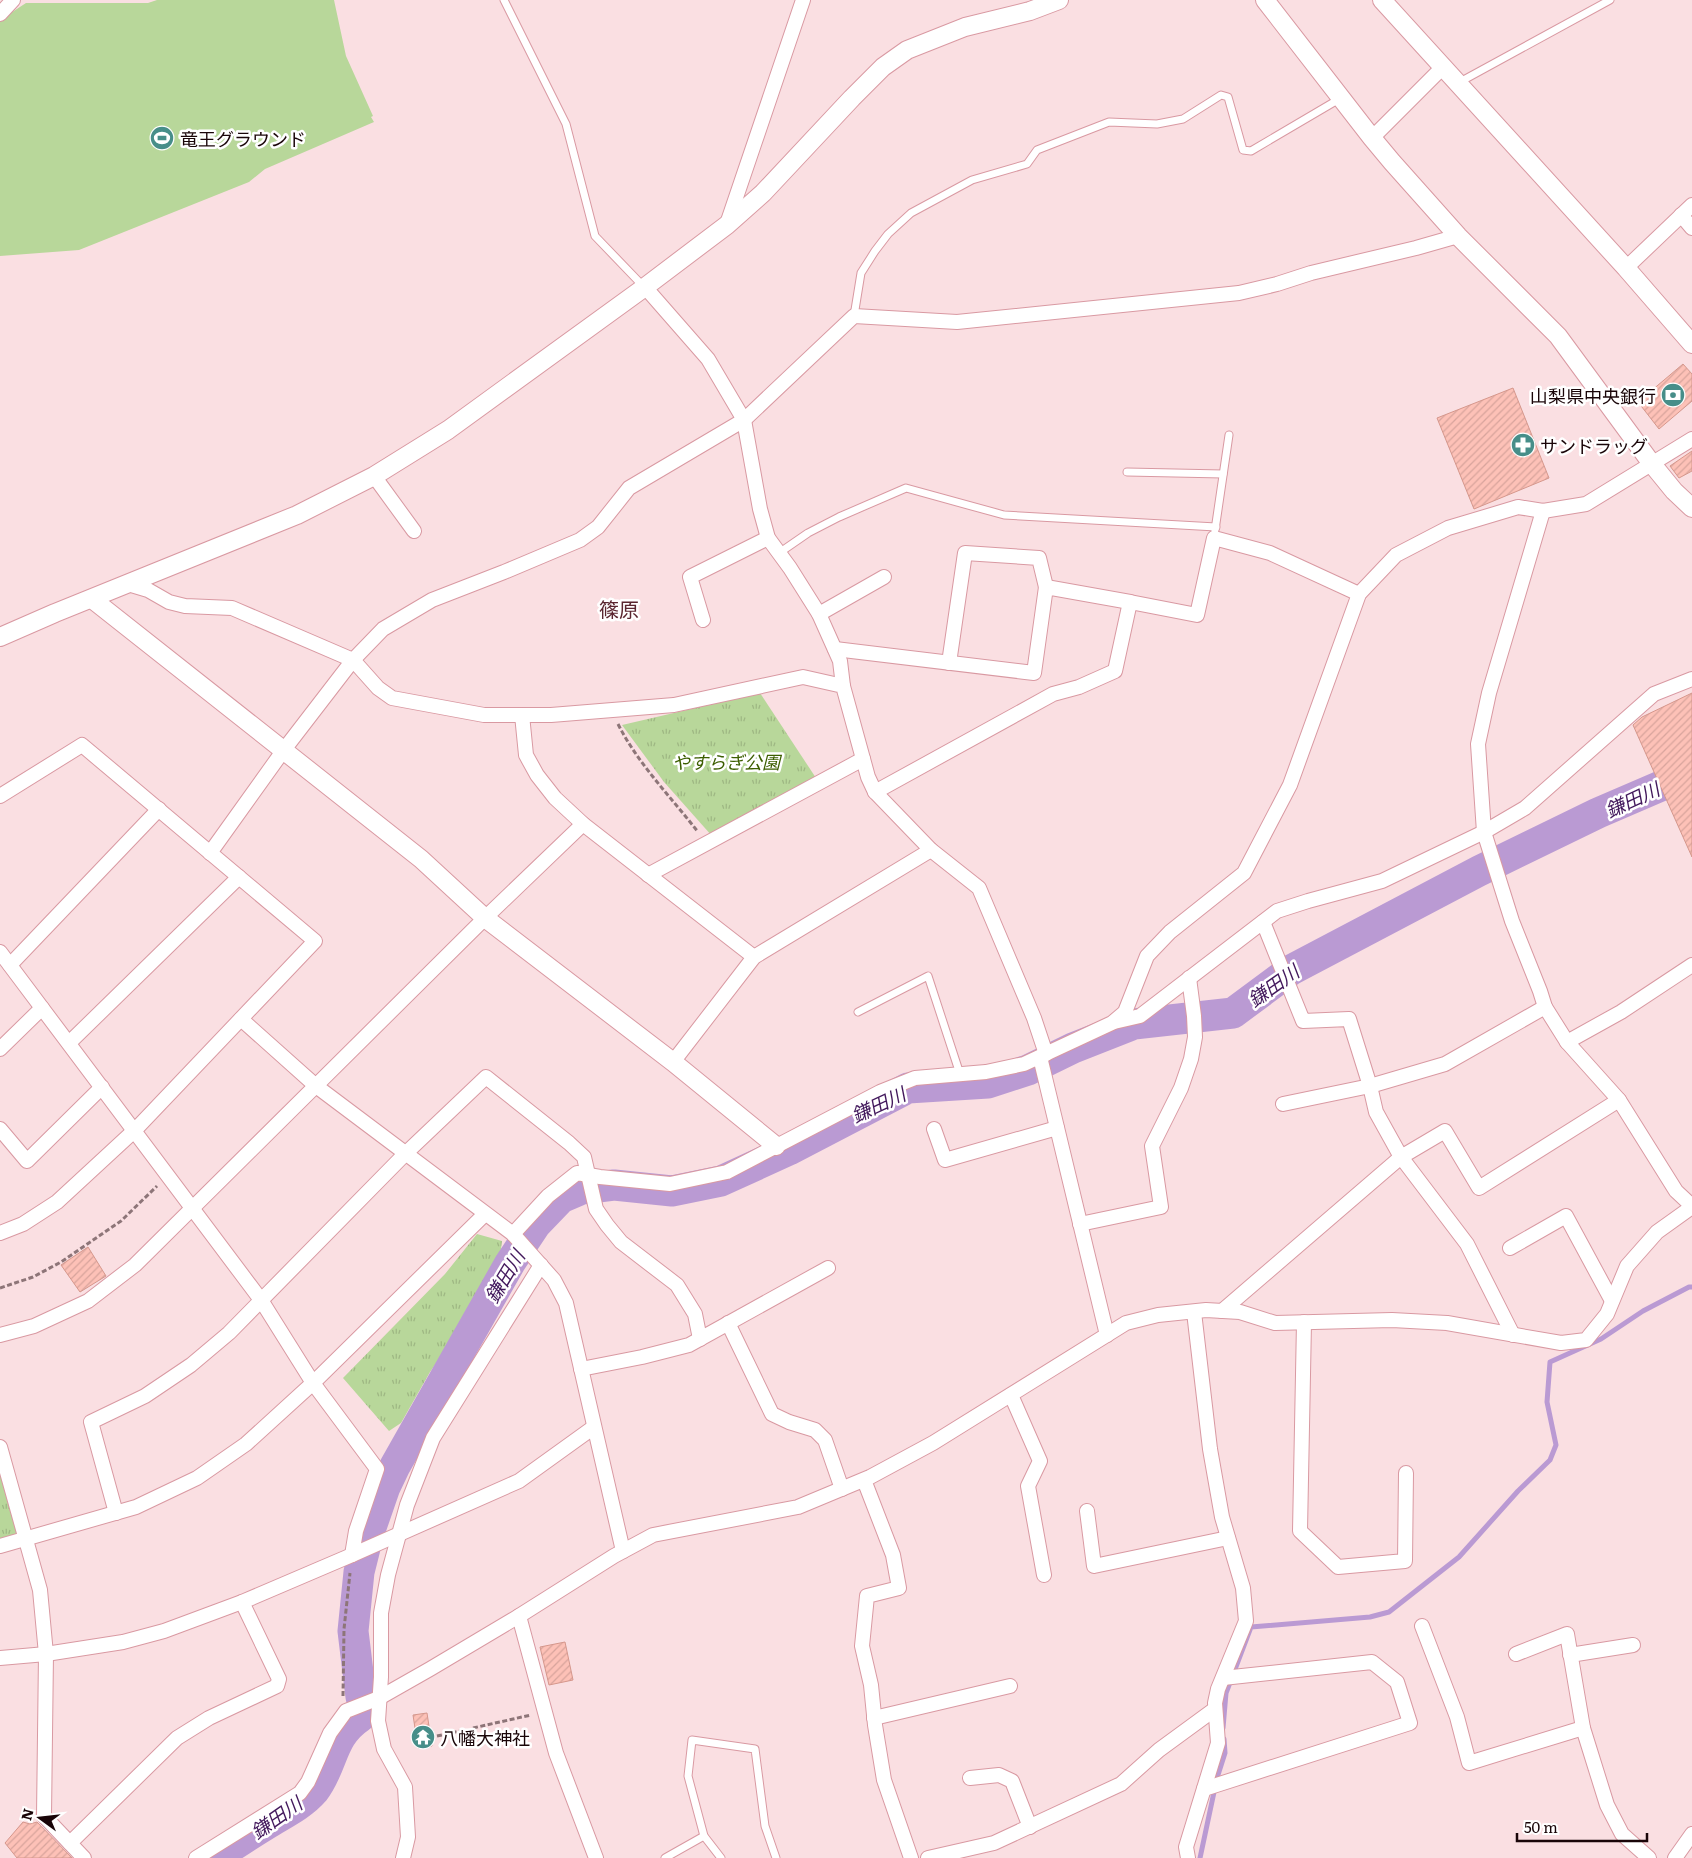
<svg xmlns="http://www.w3.org/2000/svg" width="1692" height="1858" font-family="Literata,'Noto Sans JP',serif">
	<defs>
		<pattern id="park-tufts" width="24" height="20" patternUnits="userSpaceOnUse" patternTransform="scale(1.25)"><rect width="24" height="20" fill="#b8d79a"/><path d="M3 7l-1-3M5 7V3M7 7l1-3M15 17l-1-3M17 17v-4M19 17l1-3" fill="none" stroke="#9eb783"/></pattern>
		<pattern id="building-hatch" width="6" height="6" patternUnits="userSpaceOnUse" patternTransform="scale(1.25)"><rect width="6" height="6" fill="#fdc1b7"/><path d="M-1 1l2-2M0 6l6-6M5 7l2-2" fill="none" stroke="#d8a49c"/></pattern>
	</defs>
	<rect width="100%" height="100%" fill="#fadfe2"/>
	<g fill="url(#park-tufts)">
		<path d="M760,693L816,778L712,836L664,782L622,725Z"/>
		<path d="M477,1234L502,1241L499,1264L470,1314L430,1372L401,1423L389,1431L343,1378L445,1274Z"/>
		<path d="M0,1459L22,1537L0,1543Z"/>
	</g>
	<path fill="#b8d79a" d="M157,0H334L346,56L373,116L371,117L374,122L265,169L249,182L79,250L0,256V20L26,3H148Z"/>
	<g fill="none" stroke-linecap="round" stroke-linejoin="round">
		<g stroke="#ba9ad3" stroke-width="5">
			<path d="M1223,1728L1226,1693L1251,1627L1370,1617L1389,1612L1459,1557L1518,1491L1550,1460L1556,1445L1547,1402L1550,1362L1601,1339L1643,1311L1689,1287H1692"/>
			<path d="M1200,1858L1217,1778L1225,1753L1224,1739"/>
		</g>
		<g stroke="#ba9ad3" stroke-width="31">
			<path d="M361,1697L353,1631L359,1572L368,1536L385,1487L395,1466L510,1263L536,1224L561,1198L582,1189L614,1185L672,1191L721,1181L789,1150L908,1088L988,1083L1028,1070L1073,1048L1134,1024L1233,1013L1291,970L1479,871L1598,813L1684,776L1692,771"/>
			<path d="M215,1858C232,1846 249,1835 267,1824C283,1814 302,1805 314,1791C334,1765 330,1737 360,1717"/>
		</g>
	</g>
	<g fill="url(#building-hatch)" stroke="#d5978c">
		<path d="M1683,364L1692,374V401L1659,429L1638,402Z"/>
		<path d="M1513,388L1549,478L1474,509L1437,418Z"/>
		<path d="M1692,451V471L1679,478L1670,466Z"/>
		<path d="M1692,693V857L1633,725L1642,717Z"/>
		<path d="M88,1247L106,1276L80,1292L61,1265Z"/>
		<path d="M565,1642L573,1680L549,1685L540,1647Z"/>
		<path d="M427,1713L432,1746L418,1748L413,1715Z"/>
		<path d="M23,1822L30,1824L37,1822L72,1858H17L5,1843Z"/>
	</g>
	<g fill="none" stroke-linecap="round" stroke-linejoin="round">
		<g stroke="#d999a2" stroke-width="9">
			<g id="service">
				<path d="M504,0L566,124L595,236L644,287"/>
				<path d="M1458,83L1610,0"/>
				<path d="M854,316L861,273L875,251L888,234L911,213L972,180L1027,164L1037,150L1109,122L1157,124L1183,119L1221,95L1228,97L1243,150L1251,151L1341,98"/>
				<path d="M1127,472L1223,474"/>
				<path d="M1215,530L1229,435"/>
				<path d="M779,553L808,533L839,517L906,488L1004,515L1216,527"/>
				<path d="M858,1012L928,976L960,1074"/>
				<path d="M665,1858L704,1836"/>
				<path d="M721,1858L704,1836L688,1776L692,1740L755,1749L765,1826L776,1858"/>
			</g>
		</g>
		<g stroke="#d999a2" stroke-width="16">
			<g id="minor">
				<path d="M0,14L13,0"/>
				<path d="M1372,138L1443,67"/>
				<path d="M1681,215L1692,228"/>
				<path d="M727,224L803,0"/>
				<path d="M1626,268L1692,205"/>
				<path d="M645,287L708,359L744,420L760,509L768,538L790,568L819,614L840,661L843,686"/>
				<path d="M374,476L414,531"/>
				<path d="M1543,511L1489,693L1478,744L1484,832L1512,921L1540,991L1545,1007L1567,1042L1619,1100L1676,1191L1692,1206"/>
				<path d="M128,584L148,590L169,602L185,606L232,608L353,660L378,688L392,698L484,715H551L674,705L803,677L843,686L868,777L875,792L931,850L979,888L1034,1018L1046,1054"/>
				<path d="M819,614L884,577"/>
				<path d="M703,620L690,577L768,538"/>
				<path d="M835,649L1034,673L1046,587L1130,602"/>
				<path d="M949,663L965,553L1039,558L1046,587"/>
				<path d="M522,715L526,755L537,775L555,798L583,824L754,957"/>
				<path d="M875,792L1053,694L1079,687L1115,671L1130,602L1197,615L1214,538L1270,553L1359,594"/>
				<path d="M0,796L82,745L315,941L135,1130L57,1202L23,1224L0,1233"/>
				<path d="M210,853L283,751L353,660L383,629L432,600L504,572L580,540L598,527L629,488L744,420L854,316L957,322L1239,293L1277,284L1311,273L1416,248L1458,236"/>
				<path d="M648,875L863,759"/>
				<path d="M1263,922L1303,1021L1349,1019L1370,1086L1376,1112L1401,1157L1445,1131L1479,1188L1619,1100"/>
				<path d="M0,952L261,1300L313,1383L377,1469L356,1531L352,1555"/>
				<path d="M10,965L159,809"/>
				<path d="M241,1019L316,1086L513,1234L554,1280L566,1303L623,1551"/>
				<path d="M1114,1022L1140,1016L1277,911L1308,901L1382,881L1484,832L1525,808L1654,694L1692,679"/>
				<path d="M1567,1042L1621,1012L1692,965"/>
				<path d="M69,1043L239,877"/>
				<path d="M0,1049L42,1008"/>
				<path d="M1040,1057L1107,1335"/>
				<path d="M673,1062L754,957L931,850"/>
				<path d="M1283,1104L1370,1086L1445,1064L1545,1007"/>
				<path d="M0,1129L27,1161L102,1087"/>
				<path d="M934,1129L945,1160L1057,1128"/>
				<path d="M1080,1224L1161,1207L1152,1146L1181,1088L1191,1059L1195,1037L1194,1016L1189,978"/>
				<path d="M513,1234L548,1196L577,1173L600,1177L670,1184L727,1172L880,1092L915,1078L986,1072L1024,1064L1112,1023L1125,1012L1147,956L1170,932L1244,873L1290,785L1359,594L1396,555L1448,528L1518,507L1543,511L1586,504L1692,439"/>
				<path d="M1510,1248L1566,1216L1612,1301"/>
				<path d="M1222,1311L1401,1157L1467,1244L1513,1335"/>
				<path d="M1304,1322L1300,1531L1338,1567L1405,1561L1406,1473"/>
				<path d="M728,1323L772,1414L789,1422L815,1430L825,1440L842,1489"/>
				<path d="M0,1335L34,1326L88,1301L135,1265L485,918L583,824"/>
				<path d="M581,1369L642,1357L689,1345L828,1268"/>
				<path d="M1011,1395L1040,1461L1028,1486L1044,1575"/>
				<path d="M0,1447L40,1590L46,1654L44,1816L84,1858"/>
				<path d="M864,1480L893,1555L899,1588L867,1596L862,1646L871,1685L875,1725L884,1780L911,1858"/>
				<path d="M1087,1511L1094,1566L1228,1538"/>
				<path d="M116,1513L91,1422L145,1396L191,1365L229,1333L405,1154L486,1077L569,1143L584,1157L596,1209L607,1225L621,1242L677,1285L695,1314L700,1339"/>
				<path d="M0,1546L136,1507L197,1478L246,1444L313,1383L485,1214"/>
				<path d="M519,1616L556,1753L596,1858"/>
				<path d="M1422,1626L1457,1717L1469,1763L1583,1728"/>
				<path d="M1516,1654L1567,1634L1583,1728L1607,1805L1622,1834L1649,1858"/>
				<path d="M1570,1655L1633,1645"/>
				<path d="M0,1658L46,1654L123,1642L164,1631L242,1602L352,1555L519,1481L594,1427"/>
				<path d="M874,1718L1010,1686"/>
				<path d="M970,1778L999,1775L1012,1781L1030,1827"/>
				<path d="M1204,1789L1410,1723L1397,1682L1372,1662L1223,1678"/>
				<path d="M70,1843L177,1738L209,1718L277,1686L279,1679L242,1602"/>
				<path d="M196,1858L300,1793L308,1782L330,1733L346,1711L379,1698L430,1669L519,1616L614,1556L653,1535L798,1507L870,1477L933,1443L1126,1323L1158,1315L1206,1310L1240,1312L1275,1323L1392,1320L1447,1323L1561,1343L1586,1340L1607,1314L1627,1266L1657,1232L1692,1207"/>
				<path d="M403,1858L408,1837L405,1787L384,1749L378,1721L381,1677V1613L388,1575L407,1505L433,1438L541,1265"/>
				<path d="M928,1858L994,1843L1121,1784L1159,1750L1215,1709"/>
				<path d="M1188,1858L1186,1847L1218,1743L1215,1703L1218,1689L1246,1621L1243,1588L1222,1517L1210,1449L1194,1312"/>
				<path d="M1675,1858L1692,1834"/>
			</g>
		</g>
		<g stroke="#d999a2" stroke-width="20">
			<g id="tertiary">
				<path d="M1265,0L1372,138L1392,162L1458,236L1558,336L1652,464L1674,491L1692,508"/>
				<path d="M1382,0L1626,268L1692,344"/>
				<path d="M92,599L421,859L485,918L673,1062L776,1146"/>
				<path d="M0,637L55,613L297,515L374,476L448,430L645,287L727,225L763,193L852,98L883,67L907,50L965,27L1030,11L1059,0"/>
			</g>
		</g>
		<g stroke="#8d7578" stroke-width="3" stroke-dasharray="5 2.5" stroke-linecap="butt">
			<path d="M618,724C638,764 671,797 698,832"/>
			<path d="M0,1288L33,1277L61,1262L121,1221L157,1186"/>
			<path d="M343,1696L344,1629L350,1573"/>
			<path d="M473,1728L531,1715"/>
			<path d="M437,1736L465,1730"/>
		</g>
		<use href="#service" stroke="#fff" stroke-width="7"/>
		<use href="#minor" stroke="#fff" stroke-width="14"/>
		<use href="#tertiary" stroke="#fff" stroke-width="18"/>
	</g>
	<defs>
		<g id="stadium-disc" transform="scale(1.25)"><circle r="9.5" fill="#478e89" stroke="#fff"/><path d="M0-5a6.5 5 0 1 0 0 10a6.5 5 0 1 0 0-10ZM-3.5-1.8h7v3.6h-7Z" fill="#fff"/></g>
		<g id="bank-disc" transform="scale(1.25)"><circle r="9.5" fill="#478e89" stroke="#fff"/><path d="M-6-4H6V4H-6ZM0-2.3a2.3 2.3 0 1 0 0 4.6a2.3 2.3 0 1 0 0-4.6Z" fill="#fff"/></g>
		<g id="pharmacy-disc" transform="scale(1.25)"><circle r="9.5" fill="#478e89" stroke="#fff"/><path d="M-2-6h4v4h4v4h-4v4h-4v-4h-4v-4h4Z" fill="#fff"/></g>
		<g id="temple-disc" transform="scale(1.25)"><circle r="9.5" fill="#478e89" stroke="#fff"/><path d="M0-6L5-2H3V0L6.5 2.5H4V6H1.5V3h-3V6H-4V2.5H-6.5L-3 0V-2H-5Z" fill="#fff"/></g>
	</defs>
	<g fill-rule="evenodd">
		<use href="#stadium-disc" x="162" y="138"/>
		<use href="#bank-disc" x="1673" y="395"/>
		<use href="#pharmacy-disc" x="1523" y="445"/>
		<use href="#temple-disc" x="423" y="1737"/>
	</g>
	<g text-anchor="middle" dominant-baseline="central" stroke-width="5" stroke-linejoin="round" paint-order="stroke">
		<g font-size="18" fill="#190508" stroke="#fff" text-anchor="start">
			<text x="180" y="138">竜王グラウンド</text>
			<text x="1656" y="395" text-anchor="end">山梨県中央銀行</text>
			<text x="1540" y="445">サンドラッグ</text>
			<text x="440" y="1737">八幡大神社</text>
		</g>
		<g font-size="18" font-style="italic" fill="#3c5e00" stroke="#fff">
			<text x="726" y="761">やすらぎ公園</text>
		</g>
		<g font-size="19" font-style="italic" fill="#42185c" stroke="#fff">
			<text transform="translate(1632 799) rotate(-25)">鎌田川</text>
			<text transform="translate(1273 985) rotate(-35)">鎌田川</text>
			<text transform="translate(878 1104) rotate(-25)">鎌田川</text>
			<text transform="translate(504 1276) rotate(-59)">鎌田川</text>
			<text transform="translate(276 1817) rotate(-35)">鎌田川</text>
		</g>
		<g font-size="20" fill="#5a2630" stroke="#fff">
			<text x="619" y="608">篠原</text>
		</g>
	</g>
	<g transform="translate(40 1818) rotate(285)" stroke="#ffffff" stroke-width="4" paint-order="stroke">
	<path d="M0-4L9 19L0 12L-9 19Z" fill="#190508"/>
	<text y="-8" font-size="14" font-weight="bold" text-anchor="middle" fill="#190508">N</text>
	</g>
	<path d="M1517 1833v8h130v-8" fill="none" stroke="#190508" stroke-width="2.5"/>
	<text x="1524" y="1833" font-size="15" fill="#190508" stroke="#ffffff" stroke-width="4" paint-order="stroke">50 m</text>
</svg>
